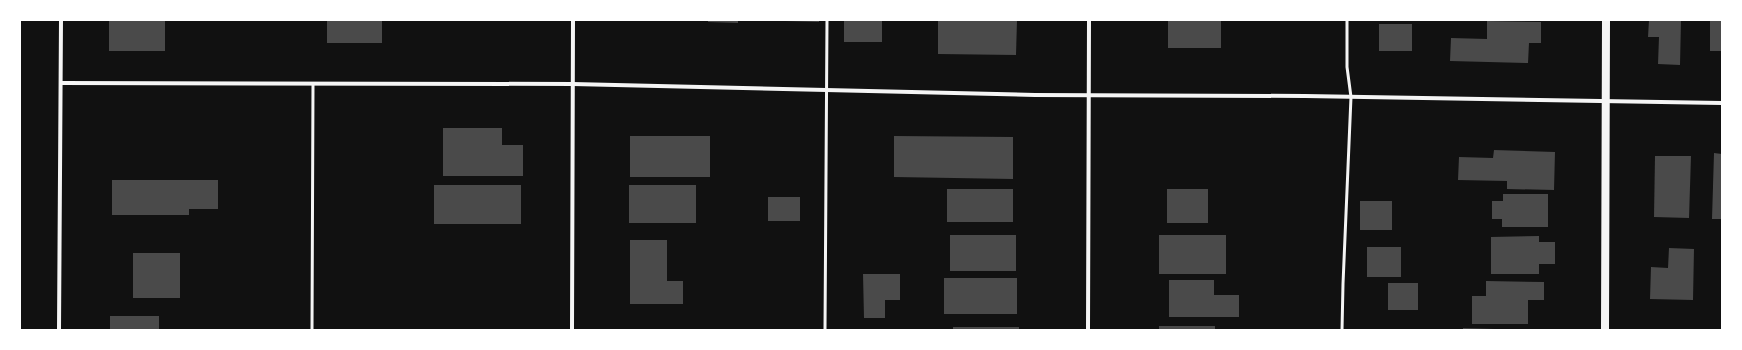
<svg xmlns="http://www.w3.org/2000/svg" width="1742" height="350" font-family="'Source Sans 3',sans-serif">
	<rect width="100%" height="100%" fill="#111"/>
	<g fill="#4a4a4a">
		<rect x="109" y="20" width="56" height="31"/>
		<rect x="327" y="20" width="55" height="23"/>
		<path d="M708,20H738V23L708,22Z"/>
		<path d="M785,20H819V22L785,21Z"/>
		<rect x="844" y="20" width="38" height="22"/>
		<path d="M938,20H1017L1016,55L938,54Z"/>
		<rect x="1168" y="20" width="53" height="28"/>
		<path d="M1649,20H1681L1680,65L1658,64L1659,37H1648Z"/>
		<rect x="1710" y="20" width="12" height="31"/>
		<path d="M1487,21L1541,22V43H1529L1528,63L1450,61L1451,38L1487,39Z"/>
		<rect x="1379" y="24" width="33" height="27"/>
		<path d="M443,128H502V145H523V176H443Z"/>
		<rect x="630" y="136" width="80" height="41"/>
		<path d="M894,136L1013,137V179L894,177Z"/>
		<path d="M1494,150L1555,152L1554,190L1507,189V181L1458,180L1459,157L1493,158Z"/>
		<path d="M1714,153L1722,154V219H1712Z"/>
		<path d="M1655,156H1691L1689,218L1654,217Z"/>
		<path d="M112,180H218V209H189V215H112Z"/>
		<rect x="434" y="185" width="87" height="39"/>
		<rect x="629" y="185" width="67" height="38"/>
		<rect x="947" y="189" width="66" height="33"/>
		<rect x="1167" y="189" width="41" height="34"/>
		<path d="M1503,194H1548V227H1502V219H1492V201H1503Z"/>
		<rect x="768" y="197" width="32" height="24"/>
		<rect x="1360" y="201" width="32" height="29"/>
		<rect x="950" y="235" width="66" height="36"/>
		<rect x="1159" y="235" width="67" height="39"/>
		<path d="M1539,236V242H1555V264H1539V274H1491V237Z"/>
		<path d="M630,240H667V281H683V304H630Z"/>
		<rect x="1367" y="247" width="34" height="30"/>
		<path d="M1669,248L1694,249L1693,300L1650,299L1651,267L1668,268Z"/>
		<rect x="133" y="253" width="47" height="45"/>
		<path d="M863,274H900V300H885V318H864Z"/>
		<rect x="944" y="278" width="73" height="36"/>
		<path d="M1169,280H1214V295H1239V317H1169Z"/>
		<path d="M1486,281L1544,282V300H1528V324H1472V296H1486Z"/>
		<rect x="1388" y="283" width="30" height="27"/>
		<rect x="110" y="316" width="49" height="14"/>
		<rect x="1159" y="326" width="56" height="4"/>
		<rect x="953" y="327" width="66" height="3"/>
		<path d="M1463,328L1495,329V330H1463Z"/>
	</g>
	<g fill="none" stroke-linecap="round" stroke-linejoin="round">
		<g stroke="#f5f5f5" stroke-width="3">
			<path d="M312,330L313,84"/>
			<path d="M825,330L827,20"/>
			<path d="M1342,330L1343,284L1351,97L1347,67V20"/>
		</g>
		<g stroke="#f5f5f5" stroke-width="4">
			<path d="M61,83L573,84L1035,95L1305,96L1722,103"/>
			<path d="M59,330L61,20"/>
			<path d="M572,330L573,20"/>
			<path d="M1088,330L1089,20"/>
		</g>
		<path stroke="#f5f5f5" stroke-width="8" d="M1605,330L1606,20"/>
	</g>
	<rect width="1742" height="350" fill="none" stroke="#ffffff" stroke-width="42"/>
</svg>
